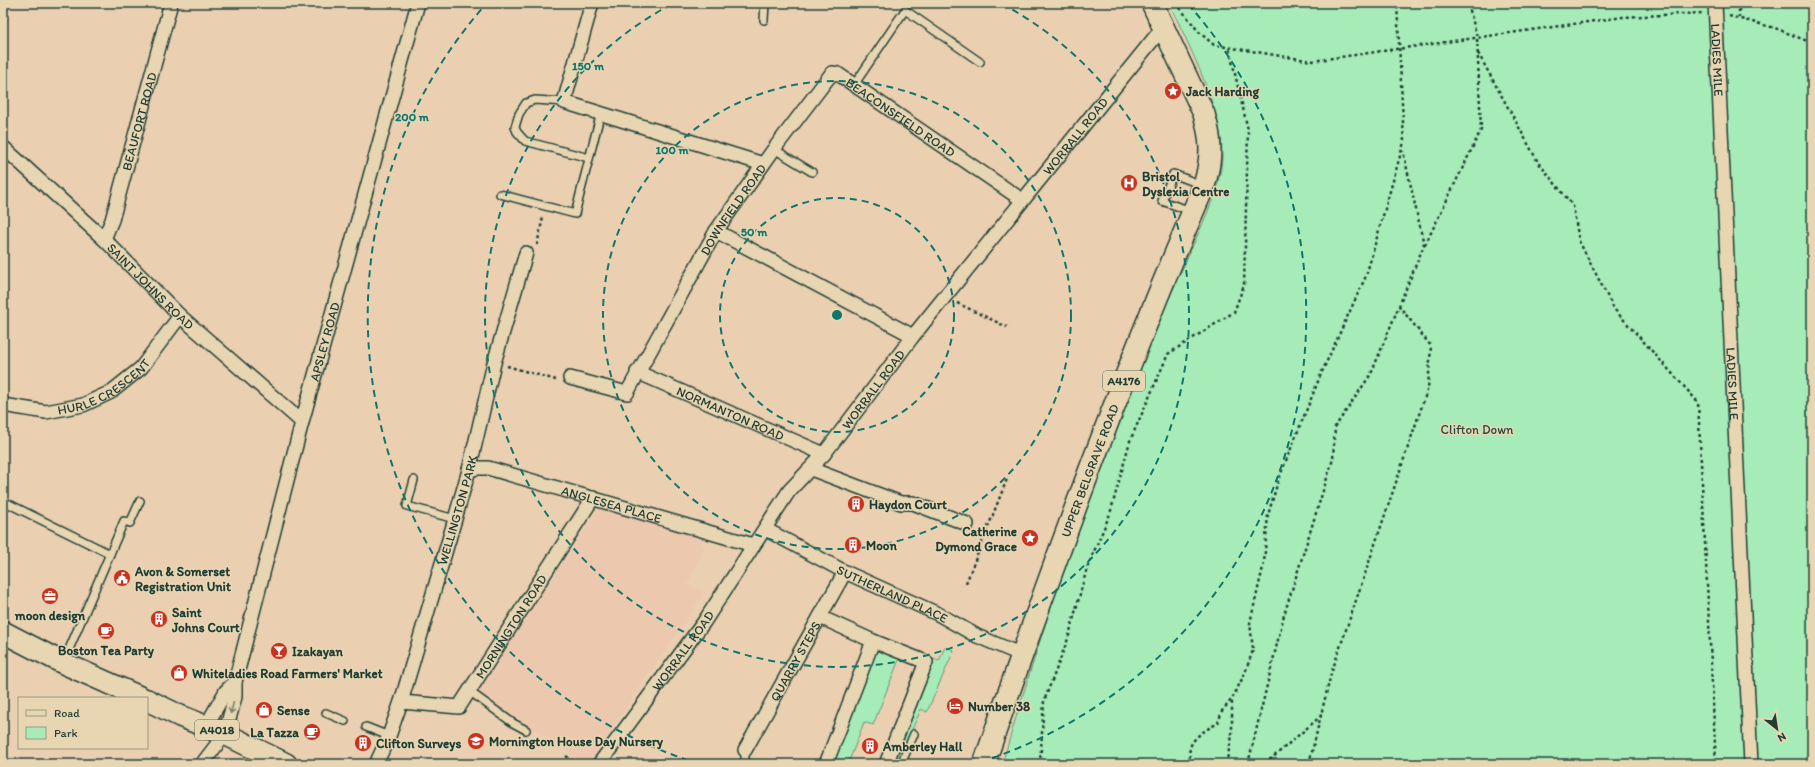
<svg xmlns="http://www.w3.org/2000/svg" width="1815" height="767" font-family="Itim,sans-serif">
	<rect width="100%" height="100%" fill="#ead0b1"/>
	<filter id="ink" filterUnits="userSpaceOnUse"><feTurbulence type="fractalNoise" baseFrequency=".025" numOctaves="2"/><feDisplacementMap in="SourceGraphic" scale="8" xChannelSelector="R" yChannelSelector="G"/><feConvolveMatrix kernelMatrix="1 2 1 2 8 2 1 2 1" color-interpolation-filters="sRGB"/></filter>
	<g filter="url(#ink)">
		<path fill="#ecc8af" d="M600,508L704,535L699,546L704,548L687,585L703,591L701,599L637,691L590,764H585L477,690Z"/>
		<g fill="#a7ecb8" stroke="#639476">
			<path d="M1169,3H1812V764H1002C1038,643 1077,523 1123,405C1142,357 1163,310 1185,263C1198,233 1222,188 1222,156C1223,112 1188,43 1169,3Z"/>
			<path d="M945,647L954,650L927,712L921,709L897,764H890L934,659L939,661Z"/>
			<path d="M877,648L900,657L873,725L864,722L848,764H833Z"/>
		</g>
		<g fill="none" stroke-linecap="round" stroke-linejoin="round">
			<g stroke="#1f3d34" stroke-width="10">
				<g id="lane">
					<path d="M764,20L765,3"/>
					<path d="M854,85L905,10L980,62"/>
					<path d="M564,102L535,100L526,103L519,114L515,127L517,132L525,141L589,158"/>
					<path d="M774,149L812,172"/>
					<path d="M500,194L575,214L601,112"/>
					<path d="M1191,211L1162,201L1173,174L1202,185"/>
					<path d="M414,480L407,506L455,519"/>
					<path d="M3,501L110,554"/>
					<path d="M64,661L124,521L130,523L140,501"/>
					<path d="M469,691L513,723L526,730"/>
					<path d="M326,713L345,721"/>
					<path d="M366,727L389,736"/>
					<path d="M745,750V763L750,764"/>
					<path d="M901,764L914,734"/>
				</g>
			</g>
			<g stroke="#1f3d34" stroke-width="16">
				<g id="street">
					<path d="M592,3L564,102L763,164"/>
					<path id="s1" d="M1715,3L1751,764"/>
					<path id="s2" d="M3,147L104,239L180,316L302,422"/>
					<path d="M716,231L913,336"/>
					<path id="s3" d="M104,239L112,220L171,3"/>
					<path id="s4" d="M637,372L824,454"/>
					<path id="s5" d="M570,378L627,393L716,231L774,149L832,73L838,74L1022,200"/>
					<path id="s6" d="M3,405L46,412L83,405L111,392L141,368L180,316"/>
					<path d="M811,469L901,503H913L967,524"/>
					<path id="s7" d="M469,470L478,468H488L753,545"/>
					<path id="s8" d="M765,529L845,572L938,614L977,636L1022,655"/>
					<path d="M820,617L873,641L926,662L886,764"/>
					<path id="s9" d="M401,702L459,707L593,498"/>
					<path d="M206,726L226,691L235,682"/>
					<path id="s10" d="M745,750L845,572"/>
					<path id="s11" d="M202,764L225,734L235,697V682L302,422L418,3"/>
					<path id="s12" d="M376,764L389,736L401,702L455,519L469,470L494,363L526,253"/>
					<path id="s13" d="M599,764L704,622L789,491L824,454L913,336L1164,26"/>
					<path d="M826,764L873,641"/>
				</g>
			</g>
			<g stroke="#1f3d34" stroke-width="24">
				<g id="primary">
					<path d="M3,632L63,663L142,698"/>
					<path d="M147,700L180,716L225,734L286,764"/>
					<path id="s14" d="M984,764C1051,569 1122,375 1204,186C1212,158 1212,141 1204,114L1152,3"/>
				</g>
			</g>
			<g stroke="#1f3d34" stroke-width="2.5" stroke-dasharray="3 3" stroke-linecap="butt">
				<path d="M1176,3L1199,32L1214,45L1312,61L1623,17L1702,13"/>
				<path d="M1739,3V18"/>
				<path d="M1729,16L1775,28L1812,43"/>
				<path d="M1478,53L1538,162L1573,206L1579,241L1614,309L1698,402L1716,764"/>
				<path d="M537,245L543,217"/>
				<path d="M1425,245L1481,130L1477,37L1468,3"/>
				<path d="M957,303L1007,327"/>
				<path d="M507,366L556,380"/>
				<path d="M966,583L1007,479"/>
				<path d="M566,756L577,764"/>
				<path d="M1040,764L1044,701L1068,639L1087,568L1110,514L1130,441L1168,354L1234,312L1244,285L1248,130L1229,48"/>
				<path d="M1190,764C1190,759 1189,752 1190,748C1193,736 1209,728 1218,723L1222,711L1232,699L1245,673L1253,650L1250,623L1264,563L1268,515L1279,478L1321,374L1366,276L1402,149L1404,142L1397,3"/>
				<path d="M1226,764L1232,736V699"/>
				<path d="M1248,764L1284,615L1333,459L1335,427L1371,374L1424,245L1403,151"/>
				<path d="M1265,764L1321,716"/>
				<path d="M1309,764L1331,674L1428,388L1431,346L1399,306"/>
			</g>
			<use href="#lane" stroke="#e8d6b3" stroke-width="7"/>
			<use href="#street" stroke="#e8d6b3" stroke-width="13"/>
			<use href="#primary" stroke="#e8d6b3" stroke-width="21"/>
		</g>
		<defs><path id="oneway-shaft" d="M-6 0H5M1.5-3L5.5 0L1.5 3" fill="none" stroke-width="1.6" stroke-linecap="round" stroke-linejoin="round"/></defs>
		<use stroke="#79826d" href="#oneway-shaft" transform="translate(232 708) rotate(105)"/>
	</g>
	<g fill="none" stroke="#0f766e" stroke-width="2" stroke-dasharray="7 5">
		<circle cx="837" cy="315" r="117"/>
		<circle cx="837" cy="315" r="234"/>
		<path d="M1002 4A352 352 0 1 1 672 4"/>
		<path d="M700 764A469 469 0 0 1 486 4M1188 4A469 469 0 0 1 974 764"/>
	</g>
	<defs>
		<g id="sight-disc" transform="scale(0.9)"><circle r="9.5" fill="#c8321e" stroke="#e8d6b3"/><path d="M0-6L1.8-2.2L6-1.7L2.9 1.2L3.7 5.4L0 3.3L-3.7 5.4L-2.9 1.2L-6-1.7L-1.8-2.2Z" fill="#fff"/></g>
		<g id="hospital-disc" transform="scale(0.9)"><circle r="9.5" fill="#c8321e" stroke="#e8d6b3"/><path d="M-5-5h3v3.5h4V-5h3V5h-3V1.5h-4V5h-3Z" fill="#fff"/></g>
		<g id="building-disc" transform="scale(0.9)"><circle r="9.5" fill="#c8321e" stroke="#e8d6b3"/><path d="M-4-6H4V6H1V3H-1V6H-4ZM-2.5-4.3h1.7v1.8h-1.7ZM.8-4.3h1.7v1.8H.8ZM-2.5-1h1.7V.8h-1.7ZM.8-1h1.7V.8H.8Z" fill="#fff"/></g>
		<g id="civic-disc" transform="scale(0.9)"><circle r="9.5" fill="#c8321e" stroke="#e8d6b3"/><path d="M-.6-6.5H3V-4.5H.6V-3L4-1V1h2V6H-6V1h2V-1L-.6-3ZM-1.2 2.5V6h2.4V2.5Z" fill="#fff"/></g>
		<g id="office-disc" transform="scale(0.9)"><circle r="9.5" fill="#c8321e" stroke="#e8d6b3"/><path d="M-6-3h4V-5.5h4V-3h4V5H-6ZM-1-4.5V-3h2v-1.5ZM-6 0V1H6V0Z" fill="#fff"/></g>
		<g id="cafe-disc" transform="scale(0.9)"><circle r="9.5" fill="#c8321e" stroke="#e8d6b3"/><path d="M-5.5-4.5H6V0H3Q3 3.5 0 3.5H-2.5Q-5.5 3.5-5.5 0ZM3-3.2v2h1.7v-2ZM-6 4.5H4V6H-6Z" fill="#fff"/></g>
		<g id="bar-disc" transform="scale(0.9)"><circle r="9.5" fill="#c8321e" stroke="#e8d6b3"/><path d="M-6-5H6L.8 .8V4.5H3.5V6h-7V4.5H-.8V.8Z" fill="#fff"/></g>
		<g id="shop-disc" transform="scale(0.9)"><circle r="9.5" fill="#c8321e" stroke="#e8d6b3"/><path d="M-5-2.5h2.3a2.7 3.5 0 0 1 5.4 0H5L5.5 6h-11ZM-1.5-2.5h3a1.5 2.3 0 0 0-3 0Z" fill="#fff"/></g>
		<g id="hotel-disc" transform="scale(0.9)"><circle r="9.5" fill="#c8321e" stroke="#e8d6b3"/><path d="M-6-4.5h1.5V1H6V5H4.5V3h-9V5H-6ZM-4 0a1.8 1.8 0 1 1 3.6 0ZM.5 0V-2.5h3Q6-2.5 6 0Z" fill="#fff"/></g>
		<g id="school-disc" transform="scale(0.9)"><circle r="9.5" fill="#c8321e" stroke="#e8d6b3"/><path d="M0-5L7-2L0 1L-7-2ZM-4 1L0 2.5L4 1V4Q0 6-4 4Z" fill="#fff"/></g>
	</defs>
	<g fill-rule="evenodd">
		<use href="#sight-disc" x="1173" y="91"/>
		<use href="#hospital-disc" x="1129" y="183"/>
		<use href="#building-disc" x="856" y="504"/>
		<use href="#sight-disc" x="1030" y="538"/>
		<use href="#building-disc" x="853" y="545"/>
		<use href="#civic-disc" x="122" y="578"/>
		<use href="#office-disc" x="50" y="596"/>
		<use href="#building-disc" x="159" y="619"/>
		<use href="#cafe-disc" x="106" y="631"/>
		<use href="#bar-disc" x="279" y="651"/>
		<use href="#shop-disc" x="179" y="673"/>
		<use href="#hotel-disc" x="955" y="706"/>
		<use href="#shop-disc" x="264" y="710"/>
		<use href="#cafe-disc" x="312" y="732"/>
		<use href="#school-disc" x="476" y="741"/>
		<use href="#building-disc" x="363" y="743"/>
		<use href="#building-disc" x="870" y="746"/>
	</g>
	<g text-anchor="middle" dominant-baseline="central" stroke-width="3" stroke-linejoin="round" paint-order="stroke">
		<g fill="#e8d6b3" stroke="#5b6b5a" stroke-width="1">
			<rect x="1103" y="371" width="42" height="20" rx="3"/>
			<rect x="195" y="720" width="44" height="20" rx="3"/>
		</g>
		<g font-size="12" font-weight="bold" fill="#1f3d34">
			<text x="1124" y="381">A4176</text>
			<text x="217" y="730">A4018</text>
		</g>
		<g font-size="13" fill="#1f3d34" stroke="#e8d6b3">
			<text stroke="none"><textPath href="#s1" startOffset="57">LADIES MILE</textPath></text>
			<text stroke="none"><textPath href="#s5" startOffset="522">BEACONSFIELD ROAD</textPath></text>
			<text stroke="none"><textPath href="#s3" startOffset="123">BEAUFORT ROAD</textPath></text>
			<text stroke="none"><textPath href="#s13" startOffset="789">WORRALL ROAD</textPath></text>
			<text stroke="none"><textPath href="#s5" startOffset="271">DOWNFIELD ROAD</textPath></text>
			<text stroke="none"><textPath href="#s2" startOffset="203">SAINT JOHNS ROAD</textPath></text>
			<text stroke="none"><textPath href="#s11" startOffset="443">APSLEY ROAD</textPath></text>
			<text stroke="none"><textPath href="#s6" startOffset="108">HURLE CRESCENT</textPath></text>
			<text stroke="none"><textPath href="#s1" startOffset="381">LADIES MILE</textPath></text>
			<text stroke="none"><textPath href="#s13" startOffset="465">WORRALL ROAD</textPath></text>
			<text stroke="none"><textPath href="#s4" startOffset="102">NORMANTON ROAD</textPath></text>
			<text stroke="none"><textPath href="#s14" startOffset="312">UPPER BELGRAVE ROAD</textPath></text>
			<text stroke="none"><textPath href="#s7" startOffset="148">ANGLESEA PLACE</textPath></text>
			<text stroke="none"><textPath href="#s12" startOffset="267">WELLINGTON PARK</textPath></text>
			<text stroke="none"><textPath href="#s8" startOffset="143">SUTHERLAND PLACE</textPath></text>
			<text stroke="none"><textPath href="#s9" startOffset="154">MORNINGTON ROAD</textPath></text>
			<text stroke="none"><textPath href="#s13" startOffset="141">WORRALL ROAD</textPath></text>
			<text stroke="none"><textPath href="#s10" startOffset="102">QUARRY STEPS</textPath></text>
		</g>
		<g font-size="13" font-weight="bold" fill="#1f3d34" stroke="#e8d6b3" text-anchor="start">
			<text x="1186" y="91">Jack Harding</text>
			<text x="1142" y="176">Bristol<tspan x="1142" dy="15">Dyslexia Centre</tspan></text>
			<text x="869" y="504">Haydon Court</text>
			<text x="1017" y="531" text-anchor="end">Catherine<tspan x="1017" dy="15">Dymond Grace</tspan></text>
			<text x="866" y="545">Moon</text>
			<text x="135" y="571">Avon &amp; Somerset<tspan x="135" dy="15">Registration Unit</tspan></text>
			<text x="172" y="612">Saint<tspan x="172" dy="15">Johns Court</tspan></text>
			<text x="50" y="615" text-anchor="middle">moon design</text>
			<text x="106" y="650" text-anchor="middle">Boston Tea Party</text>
			<text x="292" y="651">Izakayan</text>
			<text x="192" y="673">Whiteladies Road Farmers' Market</text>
			<text x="968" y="706">Number 38</text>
			<text x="277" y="710">Sense</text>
			<text x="299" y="732" text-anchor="end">La Tazza</text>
			<text x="489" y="741">Mornington House Day Nursery</text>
			<text x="376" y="743">Clifton Surveys</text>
			<text x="883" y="746">Amberley Hall</text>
		</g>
		<g font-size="13" fill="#26463b" stroke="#e8d6b3">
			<text x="1477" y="429">Clifton Down</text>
		</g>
	</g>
	<circle cx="837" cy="315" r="6" fill="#0f766e" stroke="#e8d6b3" stroke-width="2"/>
	<g font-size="12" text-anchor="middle" font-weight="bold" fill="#0f766e" stroke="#e8d6b3" stroke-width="3" stroke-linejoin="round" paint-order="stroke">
		<text x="588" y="70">150 m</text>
		<text x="412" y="121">200 m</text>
		<text x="672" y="154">100 m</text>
		<text x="754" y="236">50 m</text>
	</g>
	<rect width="1815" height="767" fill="none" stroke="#e8d6b3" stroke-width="16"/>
	<rect x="8" y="8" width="1799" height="751" fill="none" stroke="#1f3d34" stroke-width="1.5" filter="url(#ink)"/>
	<rect x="18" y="697" width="130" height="52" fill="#e8d6b3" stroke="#989980"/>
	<rect x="26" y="710" width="20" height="6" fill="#e8d6b3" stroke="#989980"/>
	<text x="54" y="717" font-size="12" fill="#1f3d34">Road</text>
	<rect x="26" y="727" width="20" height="12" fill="#a7ecb8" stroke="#989980"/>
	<text x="54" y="737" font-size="12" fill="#1f3d34">Park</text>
	<g transform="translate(1777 729) rotate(150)" stroke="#e8d6b3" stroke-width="3" paint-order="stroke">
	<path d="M0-3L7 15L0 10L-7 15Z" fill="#1f3d34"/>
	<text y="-6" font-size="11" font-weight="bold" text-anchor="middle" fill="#1f3d34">N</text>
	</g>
</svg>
